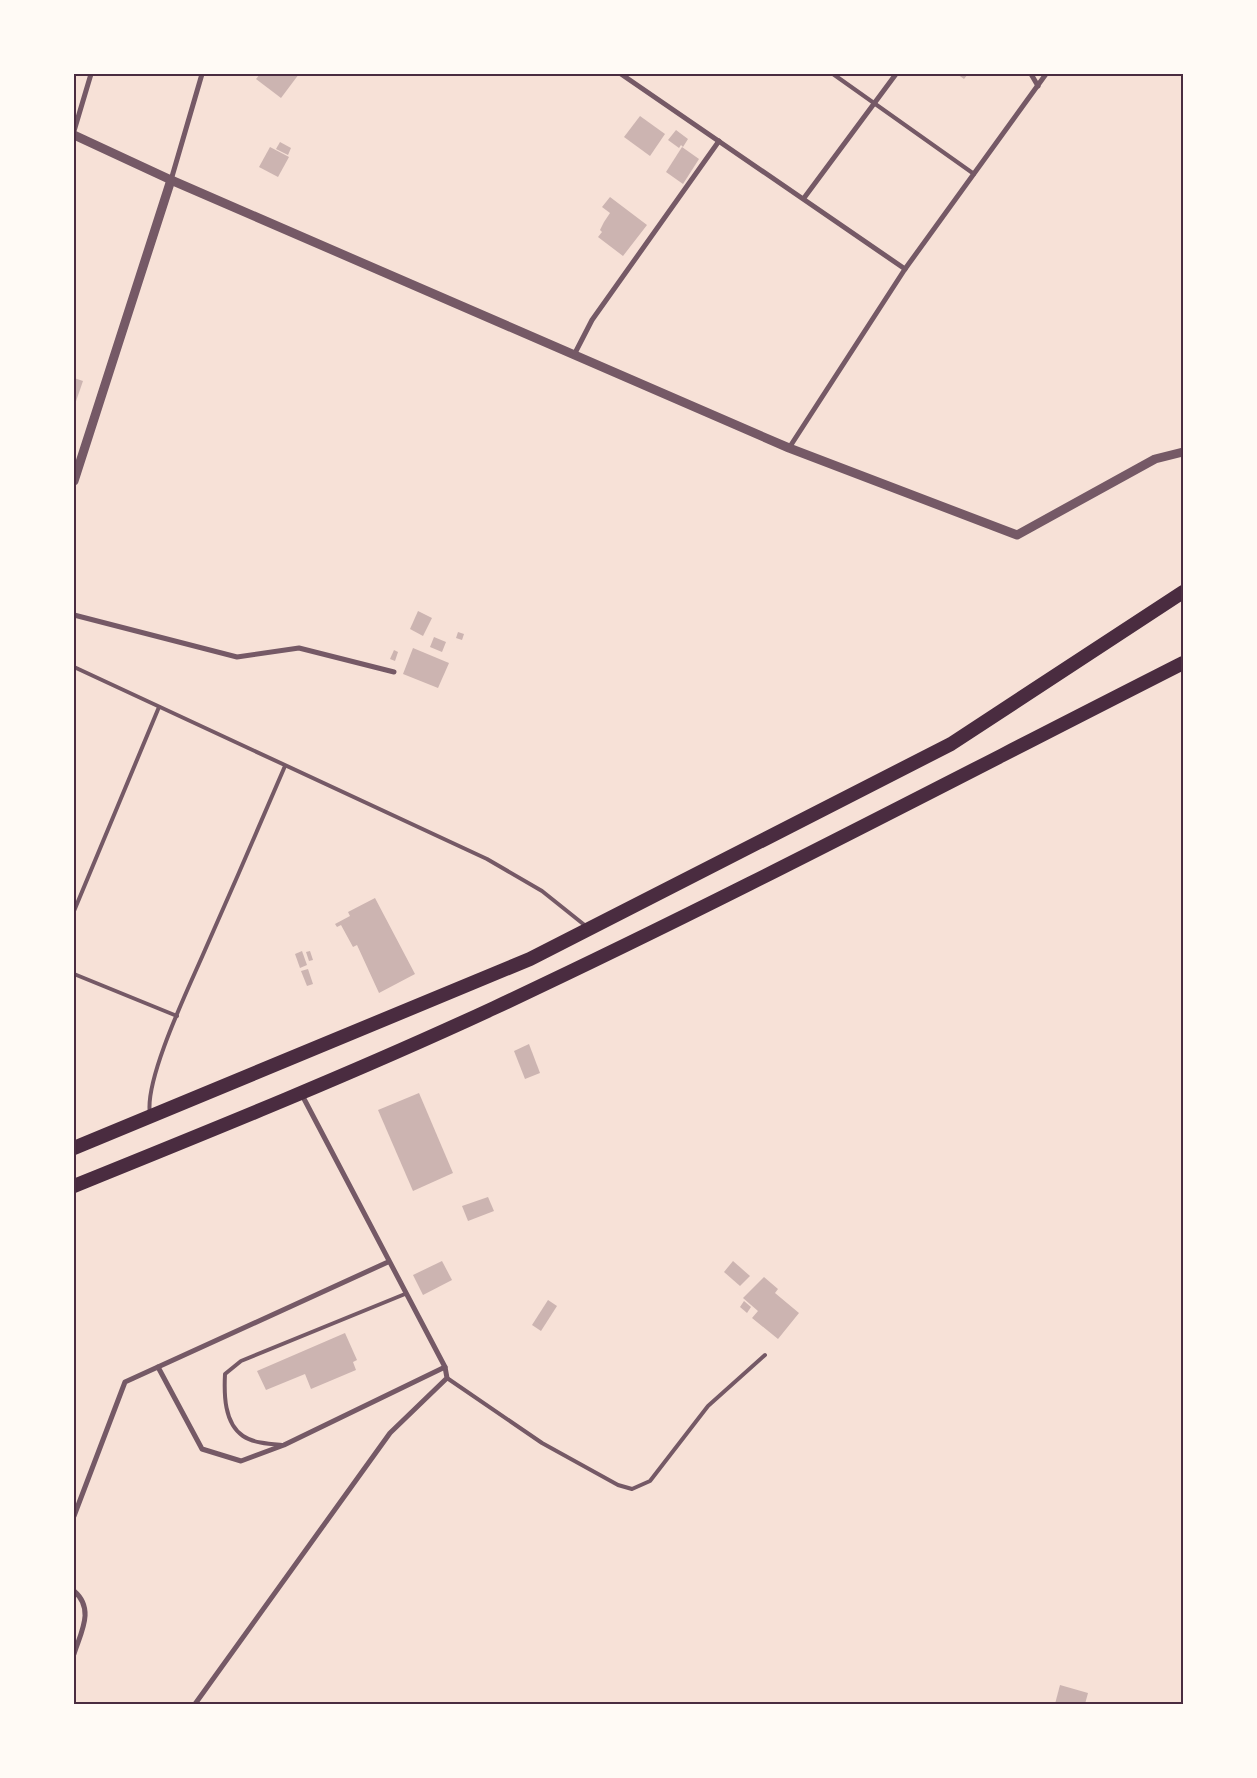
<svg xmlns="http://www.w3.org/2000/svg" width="1257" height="1778" font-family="Quicksand,sans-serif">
	<rect width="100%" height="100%" fill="#f7e1d7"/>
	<g fill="#ccb4b1">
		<path d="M260,74H299L281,98L256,79Z"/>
		<path d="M957,74H968L964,79Z"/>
		<path d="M640,116L665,134L650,156L624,137Z"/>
		<path d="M676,130L688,139L683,147L681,145L679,148L668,140Z"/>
		<path d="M280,142L291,148L288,155L276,149Z"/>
		<path d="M270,147L289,157L278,177L259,167Z"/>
		<path d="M682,147L699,159L683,184L666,172Z"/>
		<path d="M610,197L647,225L623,256L598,237L602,232L600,230L604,222L610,213L602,207Z"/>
		<path d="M74,378L83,381L74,407Z"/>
		<path d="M418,611L432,618L423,636L410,629Z"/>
		<path d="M458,632L464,634L462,640L456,638Z"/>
		<path d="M434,637L446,642L442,652L430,647Z"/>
		<path d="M413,648L449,663L438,688L403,674Z"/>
		<path d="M394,650L398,652L395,661L390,659Z"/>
		<path d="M375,898L415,974L379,993L357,945L353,947L341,925L337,927L335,924L350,916L348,912Z"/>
		<path d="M302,951L307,965L300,968L295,954Z"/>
		<path d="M310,951L313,960L309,961L306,952Z"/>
		<path d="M308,969L313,984L307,986L301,971Z"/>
		<path d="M529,1044L540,1073L525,1079L514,1051Z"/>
		<path d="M419,1093L453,1173L413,1191L378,1110Z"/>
		<path d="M488,1197L494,1211L468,1221L462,1206Z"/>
		<path d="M442,1261L452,1280L423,1295L413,1275Z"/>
		<path d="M733,1261L750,1276L740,1286L724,1272Z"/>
		<path d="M764,1277L778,1289L775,1293L799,1313L778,1339L752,1318L758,1311L743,1298Z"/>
		<path d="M548,1300L557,1306L541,1331L532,1325Z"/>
		<path d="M744,1301L751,1307L747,1313L740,1307Z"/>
		<path d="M345,1333L357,1360L353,1362L356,1370L311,1389L305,1374L266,1390L257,1371Z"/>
		<path d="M1060,1685L1088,1693L1085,1704H1055Z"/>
	</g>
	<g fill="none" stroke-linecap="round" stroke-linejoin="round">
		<g stroke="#755966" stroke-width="4">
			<path d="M833,74L974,174"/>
			<path d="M74,667L487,859L542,891L587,927"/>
			<path d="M74,911L159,707"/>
			<path d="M74,974L177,1016"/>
			<path d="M150,1114C144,1079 190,985 205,950C232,889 259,827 285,766"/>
			<path d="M447,1378L542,1443L618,1485L632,1489L650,1481L708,1406L765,1355"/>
			<path d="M282,1445C270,1444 253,1443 243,1436C224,1423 224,1394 225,1374L241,1361L405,1294"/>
		</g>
		<g stroke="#755966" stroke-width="5">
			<path d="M621,74L905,269"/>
			<path d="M1031,74L1038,86"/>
			<path d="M74,131L91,74"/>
			<path d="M171,180L202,74"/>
			<path d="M804,198L896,74"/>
			<path d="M574,355L592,320L719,141"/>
			<path d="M789,448L905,269L1046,74"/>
			<path d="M74,615L237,657L299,648L394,672"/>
			<path d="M158,1367L202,1449L241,1461L284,1445L445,1367"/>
			<path d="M74,1516L125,1382L388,1262"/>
			<path d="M74,1591C95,1609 81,1632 74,1654"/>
			<path d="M195,1704L390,1433L447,1378L445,1367L302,1095"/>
		</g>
		<g stroke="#755966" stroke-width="9">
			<path d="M74,135L171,180L789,448L1017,535L1155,459L1183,452"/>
			<path d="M74,481L171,180"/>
		</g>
		<g stroke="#4a2c40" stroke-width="14">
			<path d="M74,1148L530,959L951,744L1183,592"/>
			<path d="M74,1186C215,1129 356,1072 494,1008C727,899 954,779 1183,663"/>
		</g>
	</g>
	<rect width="1257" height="1778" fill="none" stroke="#fffaf5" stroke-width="150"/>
	<rect x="75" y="75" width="1107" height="1628" fill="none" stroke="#4a2c40" stroke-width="2"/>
</svg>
